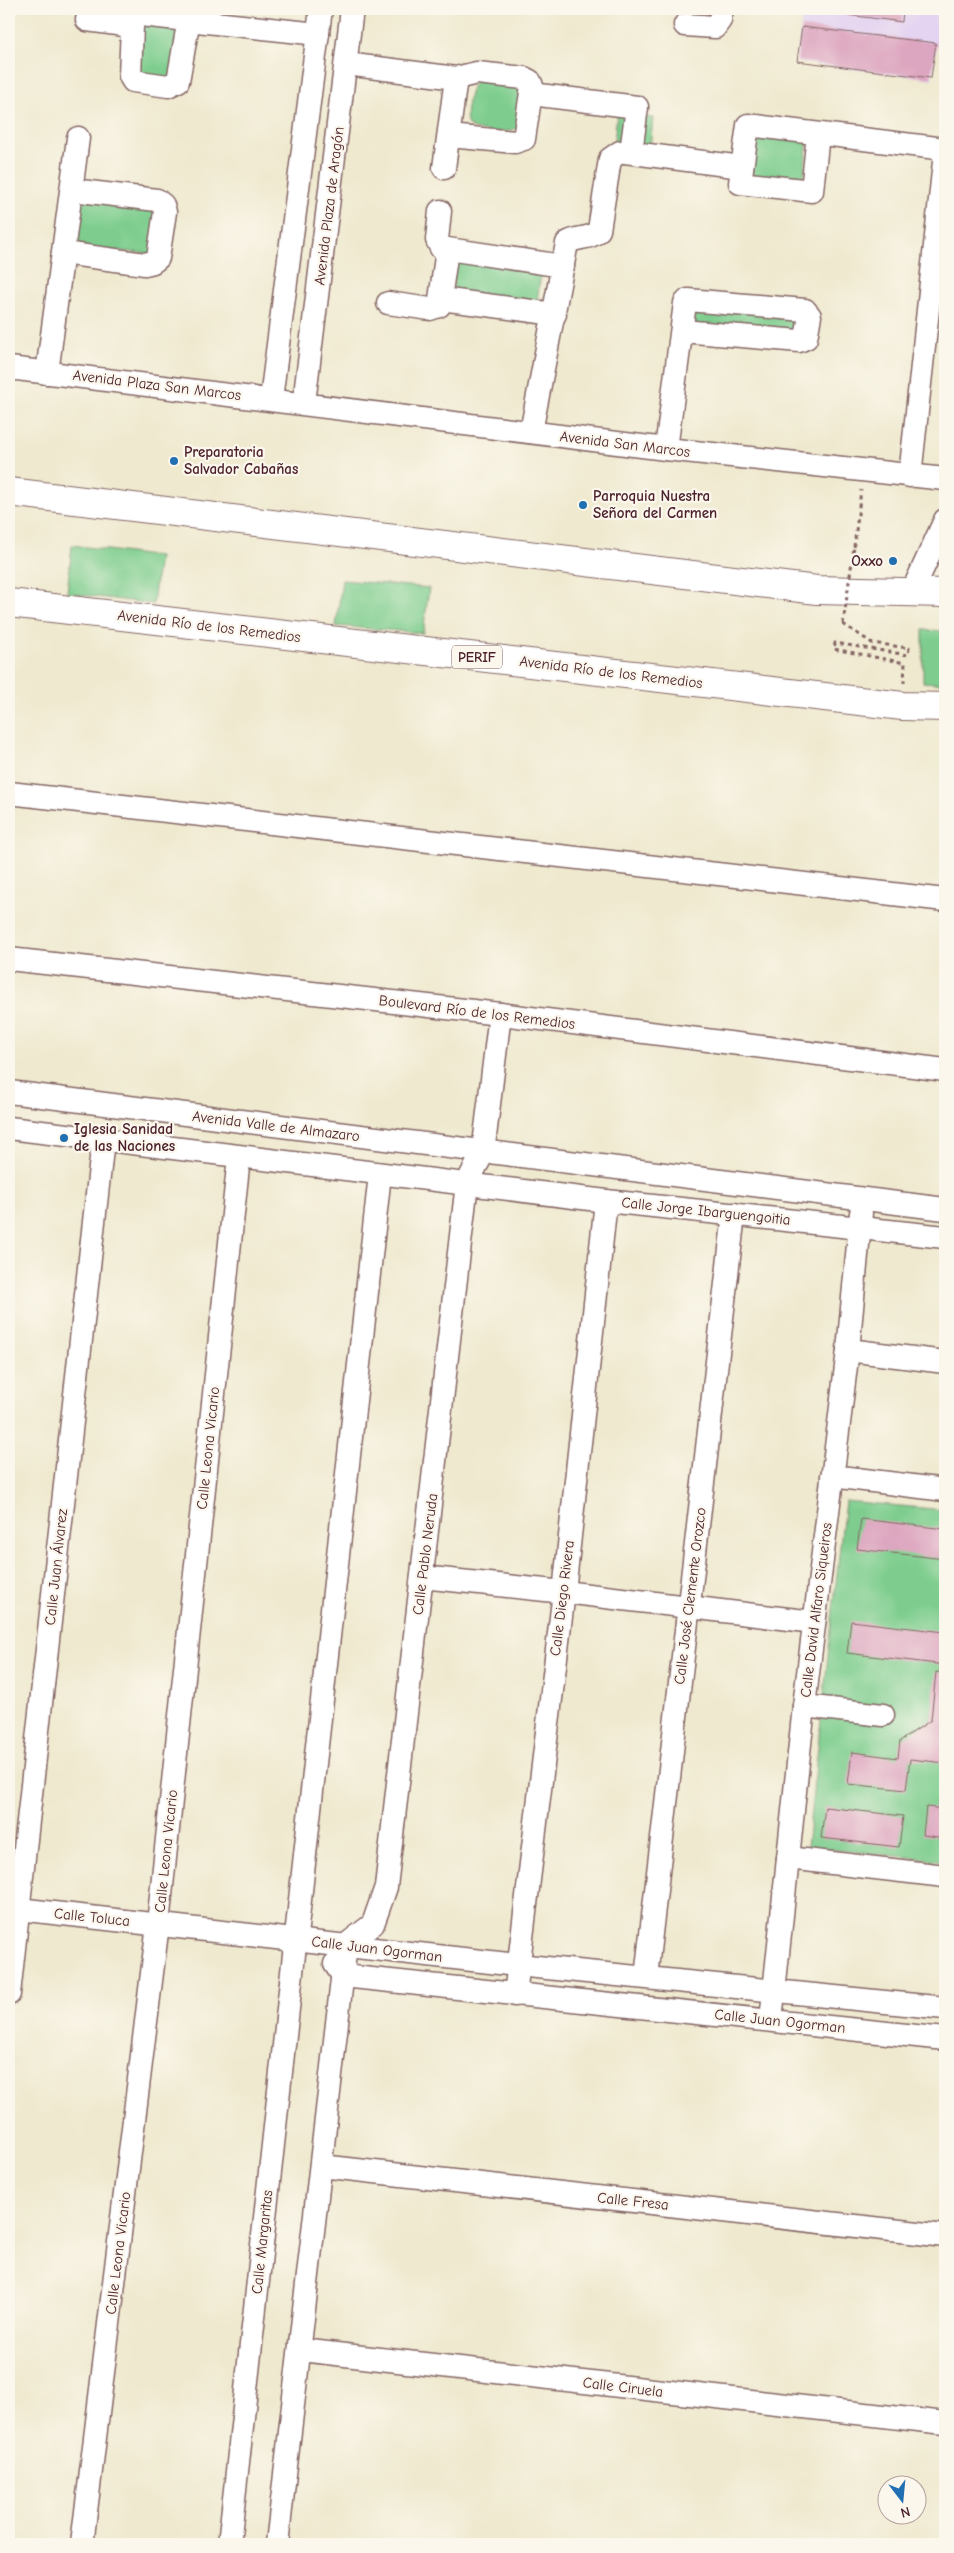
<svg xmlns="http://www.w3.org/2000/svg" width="954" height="2553" font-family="'Comic Neue',sans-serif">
	<rect width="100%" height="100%" fill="#fbf7ec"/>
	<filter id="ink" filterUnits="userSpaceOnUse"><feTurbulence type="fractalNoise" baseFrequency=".02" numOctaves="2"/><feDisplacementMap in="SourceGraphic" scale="10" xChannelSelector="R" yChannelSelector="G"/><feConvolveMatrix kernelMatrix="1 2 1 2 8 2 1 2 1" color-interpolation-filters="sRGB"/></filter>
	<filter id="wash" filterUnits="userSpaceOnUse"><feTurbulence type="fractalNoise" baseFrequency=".0096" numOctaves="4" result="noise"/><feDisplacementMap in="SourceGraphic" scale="20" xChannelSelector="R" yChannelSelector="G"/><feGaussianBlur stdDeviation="1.12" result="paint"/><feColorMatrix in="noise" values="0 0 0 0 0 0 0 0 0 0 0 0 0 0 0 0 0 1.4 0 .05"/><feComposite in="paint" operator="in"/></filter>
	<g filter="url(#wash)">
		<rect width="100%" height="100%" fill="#efe9cf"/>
		<path fill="#e4d3f1" d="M803,9H942L932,79L796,62Z"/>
		<g fill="#7ecd8e" stroke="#64765c">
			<path d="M141,20L181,24L173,81L136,76Z"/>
			<path d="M476,80L523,85L517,128C508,133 476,134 468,125C463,117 470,87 476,80Z"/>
			<path d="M617,113L630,114L627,144L614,143Z"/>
			<path d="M640,117L653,118L650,148L637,146Z"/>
			<path d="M756,133L808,139L803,184L750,177Z"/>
			<path d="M75,199L157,205L153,254L74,247Z"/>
			<path d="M462,259L541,274L537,301L457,295L453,289L455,263Z"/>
			<path d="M691,302L806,315L803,337L689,324Z"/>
			<path d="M72,545L159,557L153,604L67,593Z"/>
			<path d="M342,580L429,588L423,633L336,626Z"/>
			<path d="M923,630L945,631V684L923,682Z"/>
			<path d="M845,1501L945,1510V1861L807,1847Z"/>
		</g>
		<g id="blocks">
			<g fill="#dda6c0">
				<path d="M802,9H903L902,22Z"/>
				<path d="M802,27L936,43L931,78L797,61Z"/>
				<path d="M861,1519L945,1529V1559L857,1549Z"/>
				<path d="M851,1621L945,1632V1665L847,1653Z"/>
				<path d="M936,1672L945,1673V1763L910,1759L906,1790L848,1784L852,1752L898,1758L900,1741L931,1720Z"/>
				<path d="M825,1807L903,1816L899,1847L821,1838Z"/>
				<path d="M926,1807L945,1809V1838L923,1835Z"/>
			</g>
		</g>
	</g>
	<g filter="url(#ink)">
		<use href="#blocks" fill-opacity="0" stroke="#846664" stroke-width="1"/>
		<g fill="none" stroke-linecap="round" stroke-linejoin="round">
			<g stroke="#846664" stroke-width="25">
				<g id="minor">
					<path d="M189,19L178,81L168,86L133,81L130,76L132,26L133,19L140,15L318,34"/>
					<path d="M87,20L132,26"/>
					<path d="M685,25L715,27L720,20L722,9"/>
					<path d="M346,64L456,78L477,73L524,78L530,81L532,86L524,139L515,142L449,136"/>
					<path d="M531,94L637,107L631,152"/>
					<path d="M818,134L812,191L740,183L748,125L945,149"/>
					<path d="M444,168L456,78"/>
					<path d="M440,211L437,240L441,248L563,266"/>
					<path d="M63,253L145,264L153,262L158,258L165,212L163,205L157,200L72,190"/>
					<path d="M441,299L555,314"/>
					<path d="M388,303L430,309L439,306L447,250"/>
					<path d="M9,368L666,449L945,479"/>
					<path d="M47,373L78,138"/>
					<path d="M271,399L321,9"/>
					<path d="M304,403L352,9"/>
					<path d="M531,432L567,243C577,236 591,240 599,230L610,159L620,152H625L742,167"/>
					<path d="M666,449L685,303L688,300L805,310L810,316L806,338L799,341L682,331"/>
					<path d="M910,476L945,153"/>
					<path d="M912,592L945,520"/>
					<path d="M9,793L945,900"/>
					<path d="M9,959L500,1014L945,1070"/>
					<path d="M9,1092L945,1209"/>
					<path d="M9,1128L606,1201L945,1237"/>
					<path d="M848,1350L945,1362"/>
					<path d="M832,1476L945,1490"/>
					<path d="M422,1577L564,1592L814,1622"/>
					<path d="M804,1706L883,1715"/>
					<path d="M788,1858L945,1876"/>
					<path d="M9,1908L517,1965L945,2008"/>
					<path d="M335,1964L343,1976L945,2039"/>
					<path d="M646,1977L734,1214"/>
					<path d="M9,1994L103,1140"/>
					<path d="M515,1995L564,1592L606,1201"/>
					<path d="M771,2020L804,1706L848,1350L861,1213"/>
					<path d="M321,2166L945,2236"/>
					<path d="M301,2350L945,2423"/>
					<path d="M82,2544L158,1924L239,1157"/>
					<path d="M229,2544L380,1174"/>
					<path d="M277,2544L346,1945L373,1924L386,1887L467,1183L483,1153L500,1014"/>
				</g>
			</g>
			<g stroke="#846664" stroke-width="30">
				<g id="highway">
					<path d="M9,492L817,590L945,593"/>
					<path d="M9,603L903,706L945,707"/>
				</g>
			</g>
			<g stroke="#846664" stroke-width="3" stroke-dasharray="4 4" stroke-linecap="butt">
				<path d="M854,547L861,490"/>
				<path d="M843,624L872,643L909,648L908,655L835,643L834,649L905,663L904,683"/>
			</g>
			<use href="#minor" stroke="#fff" stroke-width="22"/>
			<use href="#highway" stroke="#fff" stroke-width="28"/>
			<path stroke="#846664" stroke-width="3" stroke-dasharray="4 4" stroke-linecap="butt" d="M843,624L854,547"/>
		</g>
	</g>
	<g fill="#1f6fb2" stroke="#fbf7ec" stroke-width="2">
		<circle cx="174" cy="461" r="5"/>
		<circle cx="583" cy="505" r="5"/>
		<circle cx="893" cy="561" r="5"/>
		<circle cx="64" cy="1138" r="5"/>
	</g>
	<g text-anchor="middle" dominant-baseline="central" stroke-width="4.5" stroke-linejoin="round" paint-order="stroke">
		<rect fill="#fbf7ec" stroke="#7f6065" stroke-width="1" x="452" y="645.5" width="50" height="23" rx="4"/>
		<g font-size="14" font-weight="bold" fill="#4a1f2b">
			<text x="477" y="657">PERIF</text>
		</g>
		<g font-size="15" fill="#4a1f2b" stroke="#fbf7ec">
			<text transform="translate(329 206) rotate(-83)">Avenida Plaza de Aragón</text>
			<text transform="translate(157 385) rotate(7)">Avenida Plaza San Marcos</text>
			<text transform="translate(625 444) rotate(7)">Avenida San Marcos</text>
			<text transform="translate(209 626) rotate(7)">Avenida Río de los Remedios</text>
			<text transform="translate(611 672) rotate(7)">Avenida Río de los Remedios</text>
			<text transform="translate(477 1012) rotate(7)">Boulevard Río de los Remedios</text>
			<text transform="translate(276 1126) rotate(7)">Avenida Valle de Almazaro</text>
			<text transform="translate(706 1211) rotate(6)">Calle Jorge Ibarguengoitia</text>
			<text transform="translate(208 1448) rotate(-84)">Calle Leona Vicario</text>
			<text transform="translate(425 1554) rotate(-83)">Calle Pablo Neruda</text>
			<text transform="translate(56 1567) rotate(-84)">Calle Juan Álvarez</text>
			<text transform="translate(690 1596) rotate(-83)">Calle José Clemente Orozco</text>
			<text transform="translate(562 1598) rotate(-83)">Calle Diego Rivera</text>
			<text transform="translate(816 1610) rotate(-83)">Calle David Alfaro Siqueiros</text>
			<text transform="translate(166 1851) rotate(-84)">Calle Leona Vicario</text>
			<text transform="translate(92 1917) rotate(6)">Calle Toluca</text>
			<text transform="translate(377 1949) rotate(7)">Calle Juan Ogorman</text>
			<text transform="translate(780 2021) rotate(6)">Calle Juan Ogorman</text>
			<text transform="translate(633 2201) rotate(6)">Calle Fresa</text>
			<text transform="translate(262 2242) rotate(-84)">Calle Margaritas</text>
			<text transform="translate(118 2253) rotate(-83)">Calle Leona Vicario</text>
			<text transform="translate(623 2387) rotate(7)">Calle Ciruela</text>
		</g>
		<g font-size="15" font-weight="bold" fill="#4a1f2b" stroke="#fbf7ec" text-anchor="start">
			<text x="184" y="452">Preparatoria<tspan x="184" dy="17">Salvador Cabañas</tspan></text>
			<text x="593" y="496">Parroquia Nuestra<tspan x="593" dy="17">Señora del Carmen</tspan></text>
			<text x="883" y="561" text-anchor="end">Oxxo</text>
			<text x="74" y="1129">Iglesia Sanidad<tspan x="74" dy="17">de las Naciones</tspan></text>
		</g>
	</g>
	<rect width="954" height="2553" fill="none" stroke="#fbf7ec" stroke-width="30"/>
	<g transform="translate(902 2500) rotate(164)"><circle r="24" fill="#fbf7ec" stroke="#b4a19f"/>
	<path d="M0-4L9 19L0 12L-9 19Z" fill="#1f6fb2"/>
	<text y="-8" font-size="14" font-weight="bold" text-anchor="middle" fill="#4a1f2b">N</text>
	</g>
</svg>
